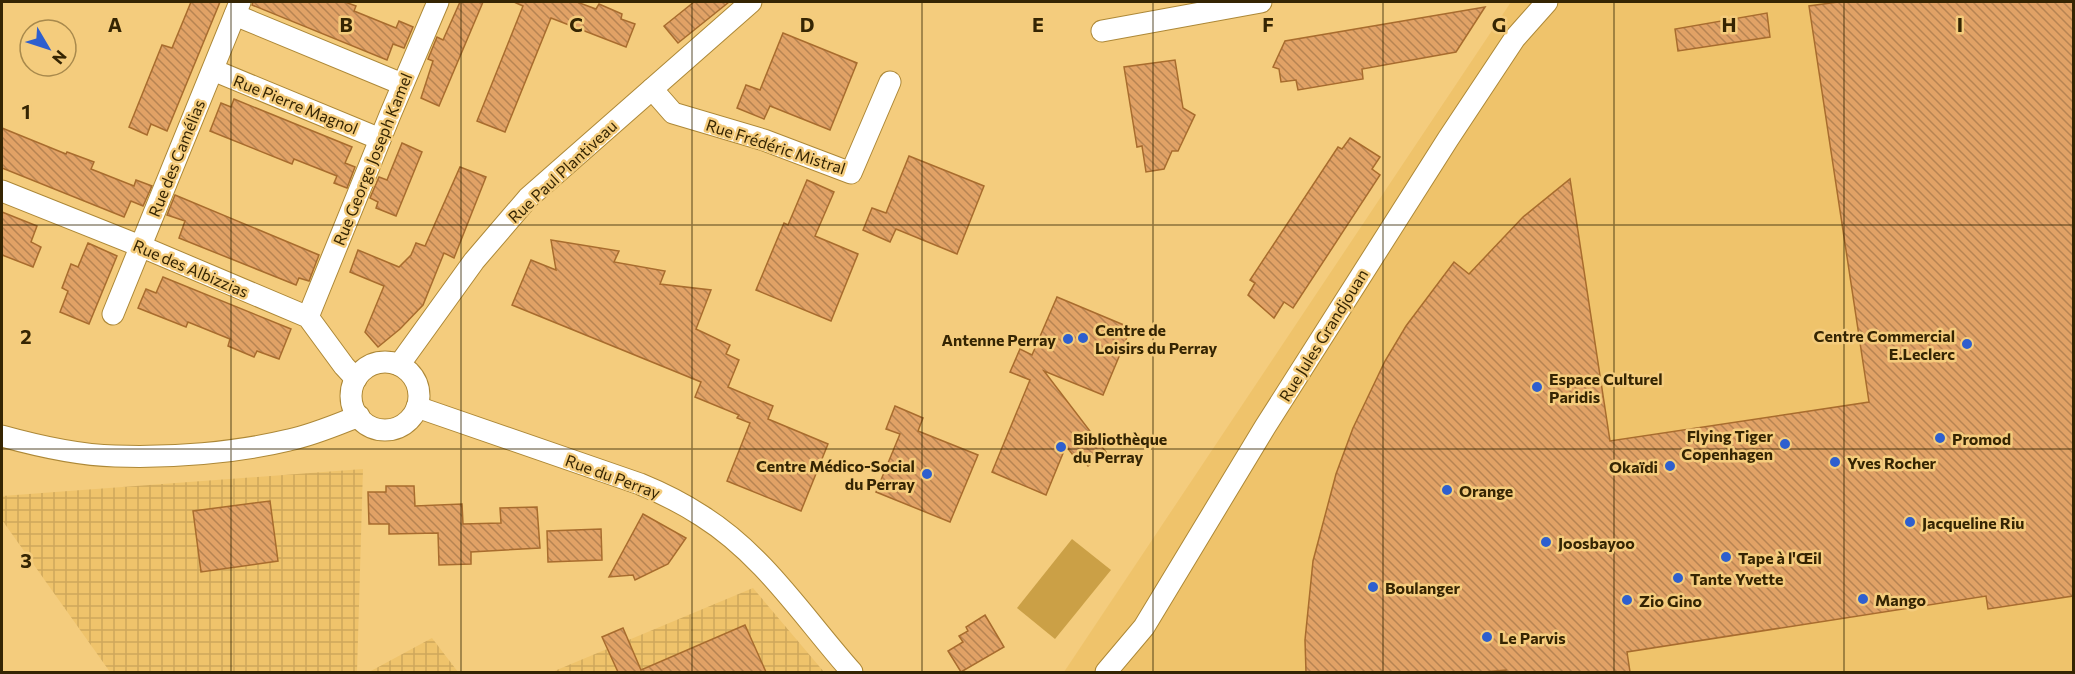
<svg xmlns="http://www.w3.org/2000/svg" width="2075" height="674" font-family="Commissioner,sans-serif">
	<defs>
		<pattern id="industrial-grid" width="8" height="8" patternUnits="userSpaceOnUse" patternTransform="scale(1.5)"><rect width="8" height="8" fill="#efc36b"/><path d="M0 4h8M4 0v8" fill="none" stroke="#cea75b"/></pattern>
		<pattern id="building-back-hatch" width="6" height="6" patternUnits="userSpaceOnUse" patternTransform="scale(1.5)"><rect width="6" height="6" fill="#e1a266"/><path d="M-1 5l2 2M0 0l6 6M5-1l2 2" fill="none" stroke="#b78452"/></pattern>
	</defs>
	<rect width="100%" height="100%" fill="#f4cc7d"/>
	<path fill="#efc36b" d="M1511,2H2073V672H1064Z"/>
	<g fill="url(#industrial-grid)">
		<path d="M363,469L357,672H110L2,520V496Z"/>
		<path d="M753,588L824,672H552Z"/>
		<path d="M432,638L458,672H369Z"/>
	</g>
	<path fill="#cba046" d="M1072,539L1111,570L1055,639L1017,608Z"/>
	<g fill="url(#building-back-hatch)" stroke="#a86c2e" stroke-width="1.5">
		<path d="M191,2H220L167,131L151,124L147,135L129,127L162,45L172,48Z"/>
		<path d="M253,2H345L356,6L354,11L396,28L399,21L413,27L404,48L393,44L387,60L252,5Z"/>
		<path d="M460,2H483L439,106L421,98L433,61L428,59L437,37L443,40Z"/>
		<path d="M514,2H577L596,9L599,4L622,14L621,19L635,24L626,47L551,18L505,132L477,121L523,6Z"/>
		<path d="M694,2H729L678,43L664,26Z"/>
		<path d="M1838,2H2073V596L1988,609L1986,596L1627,652L1630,672H1506V670L1484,672H1306L1305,640L1313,561L1336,474L1353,428L1385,361L1406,326L1454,262L1469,274L1523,217L1570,179L1610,441L1869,402L1809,6Z"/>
		<path d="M1485,7L1456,52L1362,69L1363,79L1298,90L1296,80L1281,82L1279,69L1273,67L1285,41Z"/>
		<path d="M1767,13L1770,37L1678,51L1675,29Z"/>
		<path d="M783,33L857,63L830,130L770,106L764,119L737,108L746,85L760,90Z"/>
		<path d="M1175,60L1183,108L1195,115L1178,151H1172L1164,169L1146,172L1142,146L1137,147L1124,67Z"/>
		<path d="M234,99L352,147L345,163L355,167L347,188L334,183L337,176L294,159L292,164L210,131L221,103L231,107Z"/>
		<path d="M2,128L66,154L67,152L94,162L91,169L134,186L136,180L152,186L143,206L131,201L124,217L2,168Z"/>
		<path d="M1350,138L1380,157L1372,169L1380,175L1293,308L1284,302L1274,318L1248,295L1255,283L1250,280L1338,147L1342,149Z"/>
		<path d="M402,143L422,152L396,216L376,208L378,202L370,198L379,177L387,180Z"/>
		<path d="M909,156L984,186L957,254L896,229L890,242L863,230L872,208L886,213Z"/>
		<path d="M460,167L486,177L454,258L444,253L423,305L400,329L378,347L365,332L384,286L350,272L358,250L399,267L411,255L416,243L425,246Z"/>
		<path d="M807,180L834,192L815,236L858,254L831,321L756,290L784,223L788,225Z"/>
		<path d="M175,195L319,255L309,281L299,278L296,285L179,238L185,221L167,215Z"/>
		<path d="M2,212L37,226L31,242L41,247L33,267L2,255Z"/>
		<path d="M551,240L619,251L614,262L665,271L660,284L711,290L696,329L730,345L726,354L739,360L728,387L773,406L768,419L828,444L801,511L727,481L750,423L737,418L739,415L695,397L701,382L512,305L531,260L556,270Z"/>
		<path d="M88,243L117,256L89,324L60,312L68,291L62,288L71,264L78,267Z"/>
		<path d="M163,277L291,329L279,359L257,351L254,357L228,346L230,339L188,322L186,327L138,308L146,289L156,293Z"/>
		<path d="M1057,297L1131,328L1103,395L1044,371L1106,452L1088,466L1081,456L1076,459L1066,446L1046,495L992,472L1030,380L1010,372L1020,349L1032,355Z"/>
		<path d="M895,406L923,418L918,431L978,455L950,522L876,492L900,434L886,429Z"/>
		<path d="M386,486H414L415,506L462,504L463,524L501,523L500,508L537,507L540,548L471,552V564L439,565L438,533L389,534V524H369L368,492H386Z"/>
		<path d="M270,501L278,561L201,572L193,511Z"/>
		<path d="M643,514L686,538L668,564L635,580L633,575L609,577Z"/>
		<path d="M601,529L602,560L548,562L547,531Z"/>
		<path d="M985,615L1004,647L961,672L948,651L963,642L959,636L968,631L966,627Z"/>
		<path d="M745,625L766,672H618L602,637L623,628L641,670Z"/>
	</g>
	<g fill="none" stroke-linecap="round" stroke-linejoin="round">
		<g stroke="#ad8837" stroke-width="23">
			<g id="minor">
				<path d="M235,15L402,84"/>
				<path d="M1102,31L1261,2"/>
				<path d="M213,70L380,139"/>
				<path d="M652,89L673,113L764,140L851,173L890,82"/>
				<path d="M2,191L140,246L308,317L344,366L356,379"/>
				<path d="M113,314L240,2"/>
				<path d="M308,317L390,115L438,2"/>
				<circle cx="385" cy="396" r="34"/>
				<path d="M399,365L474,261L528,198L751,2"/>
				<path d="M417,407L640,484C662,493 682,503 702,516C764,555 804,618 852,672"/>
				<path d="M2,436C38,446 77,455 115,456C171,458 235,453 289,440C313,435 336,425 359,416"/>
				<path d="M1106,672L1144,627L1265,427L1448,139L1515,38L1547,2"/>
			</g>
		</g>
		<use href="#minor" stroke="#fff" stroke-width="21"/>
	</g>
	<path fill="none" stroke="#352503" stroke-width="1.5" stroke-opacity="0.55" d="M231,2V672M461,2V672M692,2V672M922,2V672M1153,2V672M1383,2V672M1614,2V672M1844,2V672M2,225H2074M2,449H2074"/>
	<g fill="#2e5fce" stroke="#f4cc7d" stroke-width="2">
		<circle cx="1083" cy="338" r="6"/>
		<circle cx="1068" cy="339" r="6"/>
		<circle cx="1967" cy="344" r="6"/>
		<circle cx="1537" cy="387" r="6"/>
		<circle cx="1940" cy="438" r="6"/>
		<circle cx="1785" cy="444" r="6"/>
		<circle cx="1061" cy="447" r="6"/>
		<circle cx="1835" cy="462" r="6"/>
		<circle cx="1670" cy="466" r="6"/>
		<circle cx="927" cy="474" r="6"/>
		<circle cx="1447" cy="490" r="6"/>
		<circle cx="1910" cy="522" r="6"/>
		<circle cx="1546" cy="542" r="6"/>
		<circle cx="1726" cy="557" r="6"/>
		<circle cx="1678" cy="578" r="6"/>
		<circle cx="1373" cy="587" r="6"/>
		<circle cx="1863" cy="599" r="6"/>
		<circle cx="1627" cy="600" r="6"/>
		<circle cx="1487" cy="637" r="6"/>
	</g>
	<g text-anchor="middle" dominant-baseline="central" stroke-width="5" stroke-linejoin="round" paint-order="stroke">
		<g font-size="16" fill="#352503" stroke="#f4cc7d">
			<text transform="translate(296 104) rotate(22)">Rue Pierre Magnol</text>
			<text transform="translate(776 146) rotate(18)">Rue Frédéric Mistral</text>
			<text transform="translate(176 158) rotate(-68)">Rue des Camélias</text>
			<text transform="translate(372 159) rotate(-68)">Rue George Joseph Kamel</text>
			<text transform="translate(562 171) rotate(-43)">Rue Paul Plantiveau</text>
			<text transform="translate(191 268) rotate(23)">Rue des Albizzias</text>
			<text transform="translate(1323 335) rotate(-58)">Rue Jules Grandjouan</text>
			<text transform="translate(613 476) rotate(20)">Rue du Perray</text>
		</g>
		<g font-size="16" font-weight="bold" fill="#352503" stroke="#f4cc7d" text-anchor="start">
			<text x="1095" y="329">Centre de<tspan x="1095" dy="18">Loisirs du Perray</tspan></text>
			<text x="1955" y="335" text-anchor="end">Centre Commercial<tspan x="1955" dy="18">E.Leclerc</tspan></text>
			<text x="1056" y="339" text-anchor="end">Antenne Perray</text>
			<text x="1549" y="378">Espace Culturel<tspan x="1549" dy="18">Paridis</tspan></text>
			<text x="1773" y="435" text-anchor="end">Flying Tiger<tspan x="1773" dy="18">Copenhagen</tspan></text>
			<text x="1073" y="438">Bibliothèque<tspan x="1073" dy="18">du Perray</tspan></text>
			<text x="1952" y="438">Promod</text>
			<text x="1847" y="462">Yves Rocher</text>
			<text x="915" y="465" text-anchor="end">Centre Médico-Social<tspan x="915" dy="18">du Perray</tspan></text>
			<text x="1658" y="466" text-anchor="end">Okaïdi</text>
			<text x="1459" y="490">Orange</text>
			<text x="1922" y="522">Jacqueline Riu</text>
			<text x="1558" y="542">Joosbayoo</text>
			<text x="1738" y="557">Tape à l'Œil</text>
			<text x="1690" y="578">Tante Yvette</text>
			<text x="1385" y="587">Boulanger</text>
			<text x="1875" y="599">Mango</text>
			<text x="1639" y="600">Zio Gino</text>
			<text x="1499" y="637">Le Parvis</text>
		</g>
	</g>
	<g font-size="20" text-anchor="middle" font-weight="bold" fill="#352503" stroke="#f4cc7d" stroke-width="5" stroke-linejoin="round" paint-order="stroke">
		<text x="115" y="32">A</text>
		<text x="346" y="32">B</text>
		<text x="576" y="32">C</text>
		<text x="807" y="32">D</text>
		<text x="1038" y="32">E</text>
		<text x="1268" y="32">F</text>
		<text x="1499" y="32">G</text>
		<text x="1729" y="32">H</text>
		<text x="1960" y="32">I</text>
		<text x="26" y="119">1</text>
		<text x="26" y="344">2</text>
		<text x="26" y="568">3</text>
	</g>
	<rect width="2075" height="674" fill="none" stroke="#352503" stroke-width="6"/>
	<g transform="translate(48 48) rotate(129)"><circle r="28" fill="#f4cc7d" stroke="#a8894c" stroke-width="1.5"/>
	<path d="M0-4.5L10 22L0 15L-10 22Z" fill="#2e5fce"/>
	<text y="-9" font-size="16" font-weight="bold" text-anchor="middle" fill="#352503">N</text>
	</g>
</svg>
